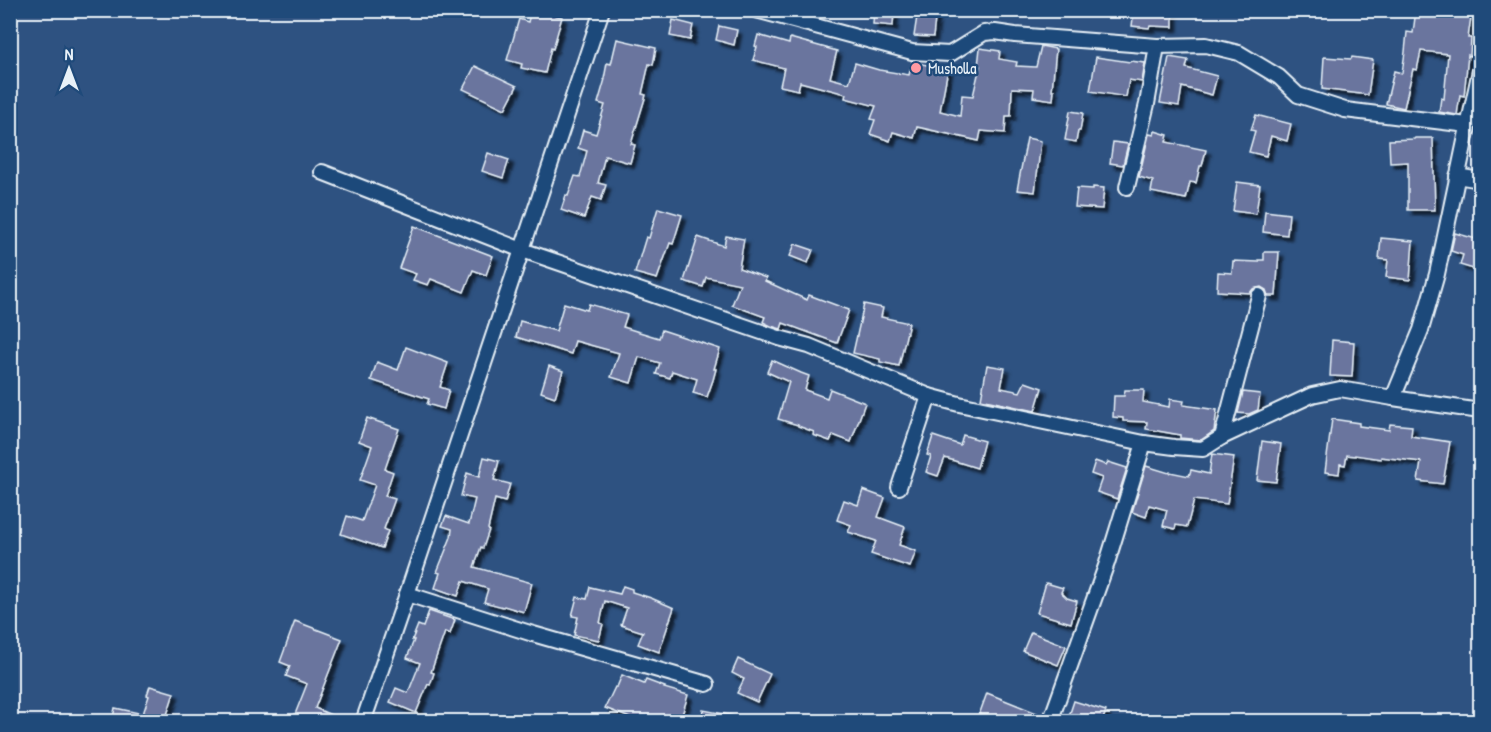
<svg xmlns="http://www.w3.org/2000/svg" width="1491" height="732" font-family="'Patrick Hand',sans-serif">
	<defs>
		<filter id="shadow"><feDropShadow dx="4.5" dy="4.5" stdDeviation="1.5" flood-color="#0009"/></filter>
	</defs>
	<rect width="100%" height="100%" fill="#2e5281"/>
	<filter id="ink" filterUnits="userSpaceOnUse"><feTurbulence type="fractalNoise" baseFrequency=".0167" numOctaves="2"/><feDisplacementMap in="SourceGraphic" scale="12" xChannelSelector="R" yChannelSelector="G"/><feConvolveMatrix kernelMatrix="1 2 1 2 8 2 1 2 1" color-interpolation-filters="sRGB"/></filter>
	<g filter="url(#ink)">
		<g fill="#6a749e" stroke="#e8f1f8" stroke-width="1.5" filter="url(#shadow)">
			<path d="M531,10L562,17L553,49L551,48L545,73L521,68L522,64L507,60L519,19L528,22Z"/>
			<path d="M874,10H894L893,26L873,24Z"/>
			<path d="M918,10H936L933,37L914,36Z"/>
			<path d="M1134,10H1173V27L1150,26L1149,28L1132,26Z"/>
			<path d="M1416,10H1472L1468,38H1471L1470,56L1468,55L1464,96L1460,95L1457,115L1439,112L1441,98L1444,99L1448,54L1421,51L1417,70L1413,69L1404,108L1386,104L1394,71L1402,73L1405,52L1407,32L1413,33Z"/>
			<path d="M673,20L693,25L690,40L670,36Z"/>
			<path d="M719,26L737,30L734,45L716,40Z"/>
			<path d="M758,35L789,44L790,38L837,51L830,78L849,83L855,63L879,70L909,75L912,62L948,69L940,111L960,116L962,95L973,96L980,66H978L980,48L1000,51L999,59L1017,62L1016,66L1036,67L1041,46L1056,49L1052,90H1054L1053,100L1033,97L1034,89L1012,88L1011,116H1006L1005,133L981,131L979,141L917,127L914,138L893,132L890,141L870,134L875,120L871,119L876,106L845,98L846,94L800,82L798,90L780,86L784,68L753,60L757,47L755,46Z"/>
			<path d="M617,39L656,48L653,65L649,64L642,94L646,95L631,144L635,145L630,163L605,156L598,183L606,185L601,200L592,197L584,218L561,210L566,195L568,196L575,176L580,177L587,151L578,148L583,130L596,134L605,105L598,103L605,79H604L607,63L611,64Z"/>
			<path d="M1096,57L1130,62L1131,61L1145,63L1142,82L1129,80L1126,97L1090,91Z"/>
			<path d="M1169,57L1188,60L1186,68L1217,76L1212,95L1182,87L1179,106L1160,103Z"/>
			<path d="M1324,57L1351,59L1352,57L1373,60L1368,95L1322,89Z"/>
			<path d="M475,66L517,86L505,109L463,89Z"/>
			<path d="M1070,111L1083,113L1080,131H1078L1076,142L1065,140Z"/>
			<path d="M1256,115L1291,124L1287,141L1271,136L1266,156L1249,152L1255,131L1251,130Z"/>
			<path d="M1155,131L1168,135L1166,142L1206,150L1202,166H1200L1196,183L1190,182L1186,199L1151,192L1153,181L1139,177L1149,134L1154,135Z"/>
			<path d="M1027,138L1041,141L1035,192L1017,190Z"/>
			<path d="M1415,138H1433L1435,210H1408V162L1390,163L1389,140L1414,139Z"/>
			<path d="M1113,142L1128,144L1123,165L1110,163Z"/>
			<path d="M488,153L509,160L503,178L482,171Z"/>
			<path d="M1237,182L1260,185L1256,214L1233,211Z"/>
			<path d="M1093,187L1104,188L1102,209L1075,207L1077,188L1093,189Z"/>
			<path d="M658,208L682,215L673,244L670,243L657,279L635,273L646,237L649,238Z"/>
			<path d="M1265,211L1289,214L1287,235L1263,232Z"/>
			<path d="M414,226L493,256L486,275L473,270L464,292L431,279L428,285L413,280L416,274L399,268Z"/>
			<path d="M1455,233L1480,240V271L1460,265L1463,255L1451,251Z"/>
			<path d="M726,236L744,239L739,268L766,278L765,281L807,300L809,295L849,310L837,343L783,323L781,329L771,326L763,322L765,317L732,305L740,284L706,277L703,287L684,281L698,237L724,246Z"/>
			<path d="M1381,238L1413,241L1410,280L1386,277L1388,260L1379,259Z"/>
			<path d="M795,244L813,250L808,263L790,256Z"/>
			<path d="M1264,252H1279L1276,296H1268L1266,290L1261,287L1253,289L1250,293L1217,291L1218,272L1232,273L1233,261L1259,262V260H1264Z"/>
			<path d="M564,303L587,310L589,304L627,315L623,327L659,338L662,330L720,349L714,369H716L713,380L707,397L693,393L697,379L672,371L670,378L656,374L660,363L639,357L631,383L611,377L619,353L575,341L571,354L516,337L520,321L556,331Z"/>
			<path d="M864,304L883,308L881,317L909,323L899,366L880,362V359L853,353Z"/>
			<path d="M1332,340L1354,342L1352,377L1330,376Z"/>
			<path d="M406,347L448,363L440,387L449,390L444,409L427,404L429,399L371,380L377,362L398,370Z"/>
			<path d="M772,360L801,373L809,376L805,390L827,398L830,389L865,403L851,442L833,435L830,441L813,435L814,432L798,426V425L778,419L789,382L767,372Z"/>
			<path d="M987,365L1005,368L1001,388L1020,392L1025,382L1042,388L1035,411L981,399Z"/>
			<path d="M549,366L563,371L555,397L541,392Z"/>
			<path d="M1125,390H1144L1143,402L1169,407L1170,399L1184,401L1183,405L1217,410L1214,431L1201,440L1180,438V435L1146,429L1147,422L1123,421V418L1113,417L1114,396H1124Z"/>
			<path d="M1243,392L1260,394L1258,410L1249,414L1238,413Z"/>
			<path d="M367,418L399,429L385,469L393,472L385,496L395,499L384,529L388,531L382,548L341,534L347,516L362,521L375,485L360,480L372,446L359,441Z"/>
			<path d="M1332,419L1359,423V426L1389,430L1390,424L1412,426L1411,436L1450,442L1443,484L1418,481L1421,462L1381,457V459L1355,455V456L1347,455L1345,465L1340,464L1339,474L1325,472Z"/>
			<path d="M963,435L984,441L977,468L945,458L938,476L926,472L931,456L927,455L933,436L960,445Z"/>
			<path d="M1262,441L1281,444L1276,482L1257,480Z"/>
			<path d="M1212,454L1234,457L1227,504L1194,500L1187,527L1176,525L1175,529L1163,526L1167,510L1149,505L1146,517L1132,512L1146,466L1169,473L1170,472L1189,476L1191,470L1209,474Z"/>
			<path d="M484,457L499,461L494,480L510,484L505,502L495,499L488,529L489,530L483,548L481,547L474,567L532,583L524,612L504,606L503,607L484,602L488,589L463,581L458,596L435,588L440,573L437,572L451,537L452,529L442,526L446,516L469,524L475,499L461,496L467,473L479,477Z"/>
			<path d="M1095,461L1106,465L1108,462L1127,468L1117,499L1097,492L1102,478L1091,474Z"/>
			<path d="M863,490L885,498L878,517L905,527L899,545L916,551L910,567L871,554L876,541L848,532L851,525L837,520L844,500L858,505Z"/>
			<path d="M1046,583L1063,588L1061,592L1067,598L1077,601L1071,623L1037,613Z"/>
			<path d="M623,586L632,589V592L651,598L674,608L659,652L638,644L643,632L621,625L627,608L605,601L600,623L603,624L599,640L574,635L578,617L572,616L577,597L587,599L590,587L620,594Z"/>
			<path d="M429,611L455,620L450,634L445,632L431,672L434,673L430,685L428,684L416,713L390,702L396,688L408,693L420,663L407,658L414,640H412L418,625L423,627Z"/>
			<path d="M295,621L342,639L315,708L347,722H292L307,684L286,676L290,666L280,662Z"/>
			<path d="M1031,632L1066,646L1058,665L1023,651Z"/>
			<path d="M738,659L770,674L757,702L737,693L744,679L732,673Z"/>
			<path d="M622,675L644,684L646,680L665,687L664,688L688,695L680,722H629L630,718L605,708L615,687H617Z"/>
			<path d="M150,686L174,693L166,718L164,717L163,722H112L115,708L143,714L149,696L147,695Z"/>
			<path d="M987,693L1039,714L1036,722H986L987,718L979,715Z"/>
			<path d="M1074,701L1106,711L1102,722H1067Z"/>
			<path d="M703,710L735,716L734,722H701Z"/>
		</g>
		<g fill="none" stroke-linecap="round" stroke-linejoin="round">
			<g stroke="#e8f1f8" stroke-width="18">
				<g id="minor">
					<path d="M756,10L912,52L950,54L984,33L995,32L1015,35L1157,46L1206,45L1239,53L1279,77L1298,95L1345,110L1468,125"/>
					<path d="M322,172L522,250L779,338L809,346L929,396L959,404L1144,443L1174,447L1203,449L1222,437L1312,395L1340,389L1393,398L1421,330L1437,274L1480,70"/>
					<path d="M1457,176L1480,180"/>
					<path d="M1127,187L1147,104L1157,46"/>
					<path d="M1393,398L1480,411"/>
					<path d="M1222,437L1259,296"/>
					<path d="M899,487L929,396"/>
					<path d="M407,594L533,634L707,684"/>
					<path d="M363,722L407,594L602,10"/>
					<path d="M1050,722L1107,563L1144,443"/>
				</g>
			</g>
			<use href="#minor" stroke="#1f4a7a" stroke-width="14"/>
		</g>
	</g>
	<circle fill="#ff9aa2" stroke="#1f4a7a" stroke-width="2" cx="916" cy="68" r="6"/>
	<g text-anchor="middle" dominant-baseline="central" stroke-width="5" stroke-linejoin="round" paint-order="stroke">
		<g font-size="16" fill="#e8f1f8" stroke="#1f4a7a" text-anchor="start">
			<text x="928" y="68">Musholla</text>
		</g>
	</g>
	<rect width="1491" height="732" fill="none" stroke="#1f4a7a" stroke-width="36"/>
	<rect x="18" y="18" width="1455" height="696" fill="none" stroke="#e8f1f8" stroke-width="2" filter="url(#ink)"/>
	<g transform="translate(69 69)" stroke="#1f4a7a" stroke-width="4.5" paint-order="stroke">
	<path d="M0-4.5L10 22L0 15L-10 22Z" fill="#e8f1f8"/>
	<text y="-9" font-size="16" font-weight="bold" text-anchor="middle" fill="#e8f1f8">N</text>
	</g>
</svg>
